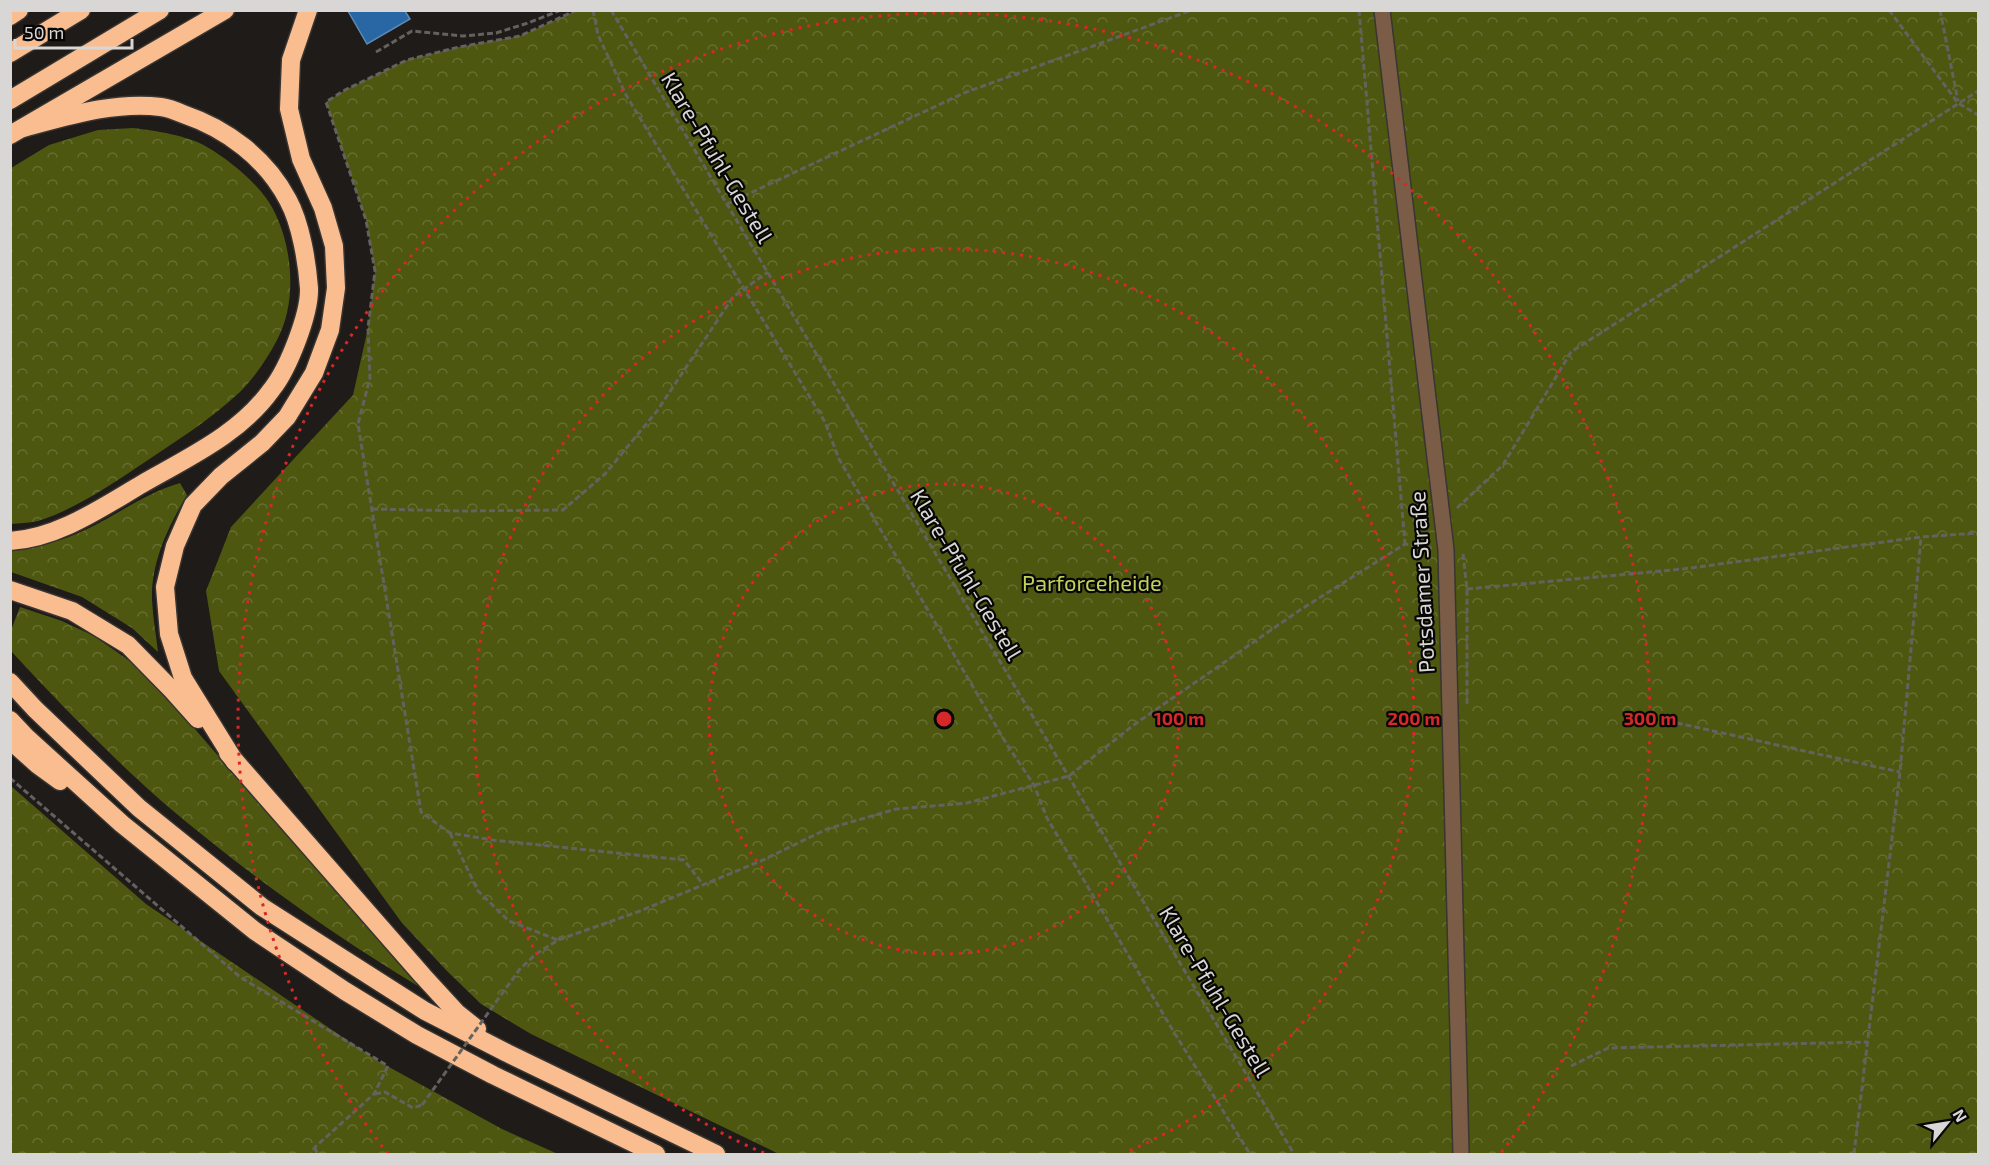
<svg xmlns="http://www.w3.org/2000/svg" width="1989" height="1165" font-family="'Exo 2',sans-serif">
	<defs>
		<pattern id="forest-crowns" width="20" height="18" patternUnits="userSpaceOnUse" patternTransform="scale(1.5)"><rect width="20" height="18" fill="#4d570f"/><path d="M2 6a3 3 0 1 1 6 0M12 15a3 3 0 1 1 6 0" fill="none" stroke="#666e31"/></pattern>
	</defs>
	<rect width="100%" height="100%" fill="#1e1b18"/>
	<g fill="url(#forest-crowns)">
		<path d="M577,10L1978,11V1154H779L531,1034L481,1004L447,971L402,923L219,671L206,591L231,527L353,395L368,328L375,271L366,220L326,102L345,90L407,60L459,47L520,36Z"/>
		<path d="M133,128C156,131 187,135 207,147C231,161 263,187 275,213C293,250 297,303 277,340C267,359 255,377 240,392C211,419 178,440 145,462C112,484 76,509 38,521C29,523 19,523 11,524V168L49,145L98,130Z"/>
		<path d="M180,483L187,495C168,527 151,562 152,600C153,618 156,635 158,652L132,628L82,597L11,572V551C36,547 60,542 83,531C116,516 145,493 180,483Z"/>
		<path d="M20,607L62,621L94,636L134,664L194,728L418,986C330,933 244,871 166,805C111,757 60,704 11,651V630Z"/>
		<path d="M11,786L146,904L378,1061L502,1129L558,1154H11Z"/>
	</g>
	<path fill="#2967a4" stroke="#5e89b3" stroke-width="1.5" d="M348,11H405L410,19L367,44Z"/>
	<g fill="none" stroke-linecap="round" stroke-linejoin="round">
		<g stroke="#383532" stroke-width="18">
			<path id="minor" d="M1382,10L1446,550L1461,1154"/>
		</g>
		<g stroke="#383532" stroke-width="21">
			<g id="highway">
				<path d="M10,16L19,10"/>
				<path d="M10,53L81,10"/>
				<path d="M10,100L160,10"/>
				<path d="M10,135L225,10"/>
				<path d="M10,541C58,538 101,508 142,484C189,457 240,434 272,389C288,369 310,314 309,288C307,262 301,224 288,200C266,158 227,129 183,114C176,111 168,108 161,107C115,101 68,116 23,128"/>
				<path d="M10,590L72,611L128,645L173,691L198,719"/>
				<path d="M10,682L35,709L139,808L262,907L425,1011L507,1053L716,1154"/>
				<path d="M10,720L26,737L122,824L255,931L345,991L417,1035L493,1075L656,1154"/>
				<path d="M10,740L38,765L60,781"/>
				<path d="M228,753L423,976L457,1013L477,1029"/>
				<path d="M235,762L183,678L169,634L165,587L175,546L193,505L221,476L262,443L287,417L314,373L330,330L336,288L334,246L323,208L301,159L289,109L291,60L308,10"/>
			</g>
		</g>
		<g stroke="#64625f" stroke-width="3" stroke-dasharray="6 3" stroke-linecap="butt">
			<path d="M577,10L520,36L459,47L407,60L345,90L326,102L366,220L375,271L368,328L370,378L358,424L421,812L450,833L492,840L684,860L702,883"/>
			<path d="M593,10L598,35L626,95L825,422L839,459L1006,743L1034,785L1047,818L1175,1034L1250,1154"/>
			<path d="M611,10L1294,1154"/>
			<path d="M1359,10L1405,544"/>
			<path d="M1889,10L1958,103L1978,115"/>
			<path d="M1940,10L1958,101"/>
			<path d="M376,52L412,31L463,36L496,33L528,23L561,10"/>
			<path d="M727,204L964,93L1192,10"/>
			<path d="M1457,508L1503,465L1571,352L1978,91"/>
			<path d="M372,509L464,511L563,510L605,474L657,411L733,297L768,272"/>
			<path d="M1463,554L1467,589V706"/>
			<path d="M1467,589L1683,569L1921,537L1978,533"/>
			<path d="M1668,721L1900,772"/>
			<path d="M10,778L240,977L388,1066L374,1094L315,1147L311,1154"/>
			<path d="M450,833L478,891L509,921L558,940"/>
			<path d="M501,995L520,969L536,954L558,940L640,911L763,860L827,829L896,809L967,803L1069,776L1135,724L1300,610L1405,544L1432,548"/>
			<path d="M1571,1066L1608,1048L1867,1042"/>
			<path d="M375,1094L385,1092L413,1108L422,1105"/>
			<path d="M315,1147L317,1154"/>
			<path d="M1854,1154L1900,772L1921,537"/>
		</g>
		<use href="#minor" stroke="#7b5d47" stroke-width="15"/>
		<use href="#highway" stroke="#fabd90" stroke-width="18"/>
		<path stroke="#64625f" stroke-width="3" stroke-dasharray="6 3" stroke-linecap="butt" d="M422,1105L501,995"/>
	</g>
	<g fill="none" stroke="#d62828" stroke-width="3" stroke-dasharray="3 6">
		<circle cx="944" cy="719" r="235"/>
		<path d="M764 1153A470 470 0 1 1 1124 1153"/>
		<path d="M388 1154A706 706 0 1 1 1500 1154"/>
	</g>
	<g text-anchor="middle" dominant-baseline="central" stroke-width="4.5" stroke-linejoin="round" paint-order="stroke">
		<g font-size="22" fill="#d9d7d5" stroke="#070605">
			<text transform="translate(718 157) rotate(59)">Klare-Pfuhl-Gestell</text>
			<text transform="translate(967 574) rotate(59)">Klare-Pfuhl-Gestell</text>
			<text transform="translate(1421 582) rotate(-93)">Potsdamer Straße</text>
			<text transform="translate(1216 991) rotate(59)">Klare-Pfuhl-Gestell</text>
		</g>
		<g font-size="22" fill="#bfd25b" stroke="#070605">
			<text x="1092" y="582">Parforceheide</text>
		</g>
	</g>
	<circle cx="944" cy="719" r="9" fill="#d62828" stroke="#070605" stroke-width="3"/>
	<g font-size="18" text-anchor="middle" font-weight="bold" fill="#d62828" stroke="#070605" stroke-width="4.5" stroke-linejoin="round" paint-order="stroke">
		<text x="1179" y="725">100 m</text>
		<text x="1414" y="725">200 m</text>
		<text x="1650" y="725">300 m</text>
	</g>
	<rect width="1989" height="1165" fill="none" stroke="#d9d7d5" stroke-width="24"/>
	<g transform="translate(1947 1123) rotate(60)" stroke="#070605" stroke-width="4.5" paint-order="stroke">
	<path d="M0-4.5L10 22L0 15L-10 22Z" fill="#d9d7d5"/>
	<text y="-9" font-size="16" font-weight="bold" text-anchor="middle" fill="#d9d7d5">N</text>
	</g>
	<path d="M15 39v9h117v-9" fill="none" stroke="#d9d7d5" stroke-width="3"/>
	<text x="24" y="39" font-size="18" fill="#d9d7d5" stroke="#070605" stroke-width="4.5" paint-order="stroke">50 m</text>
</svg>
